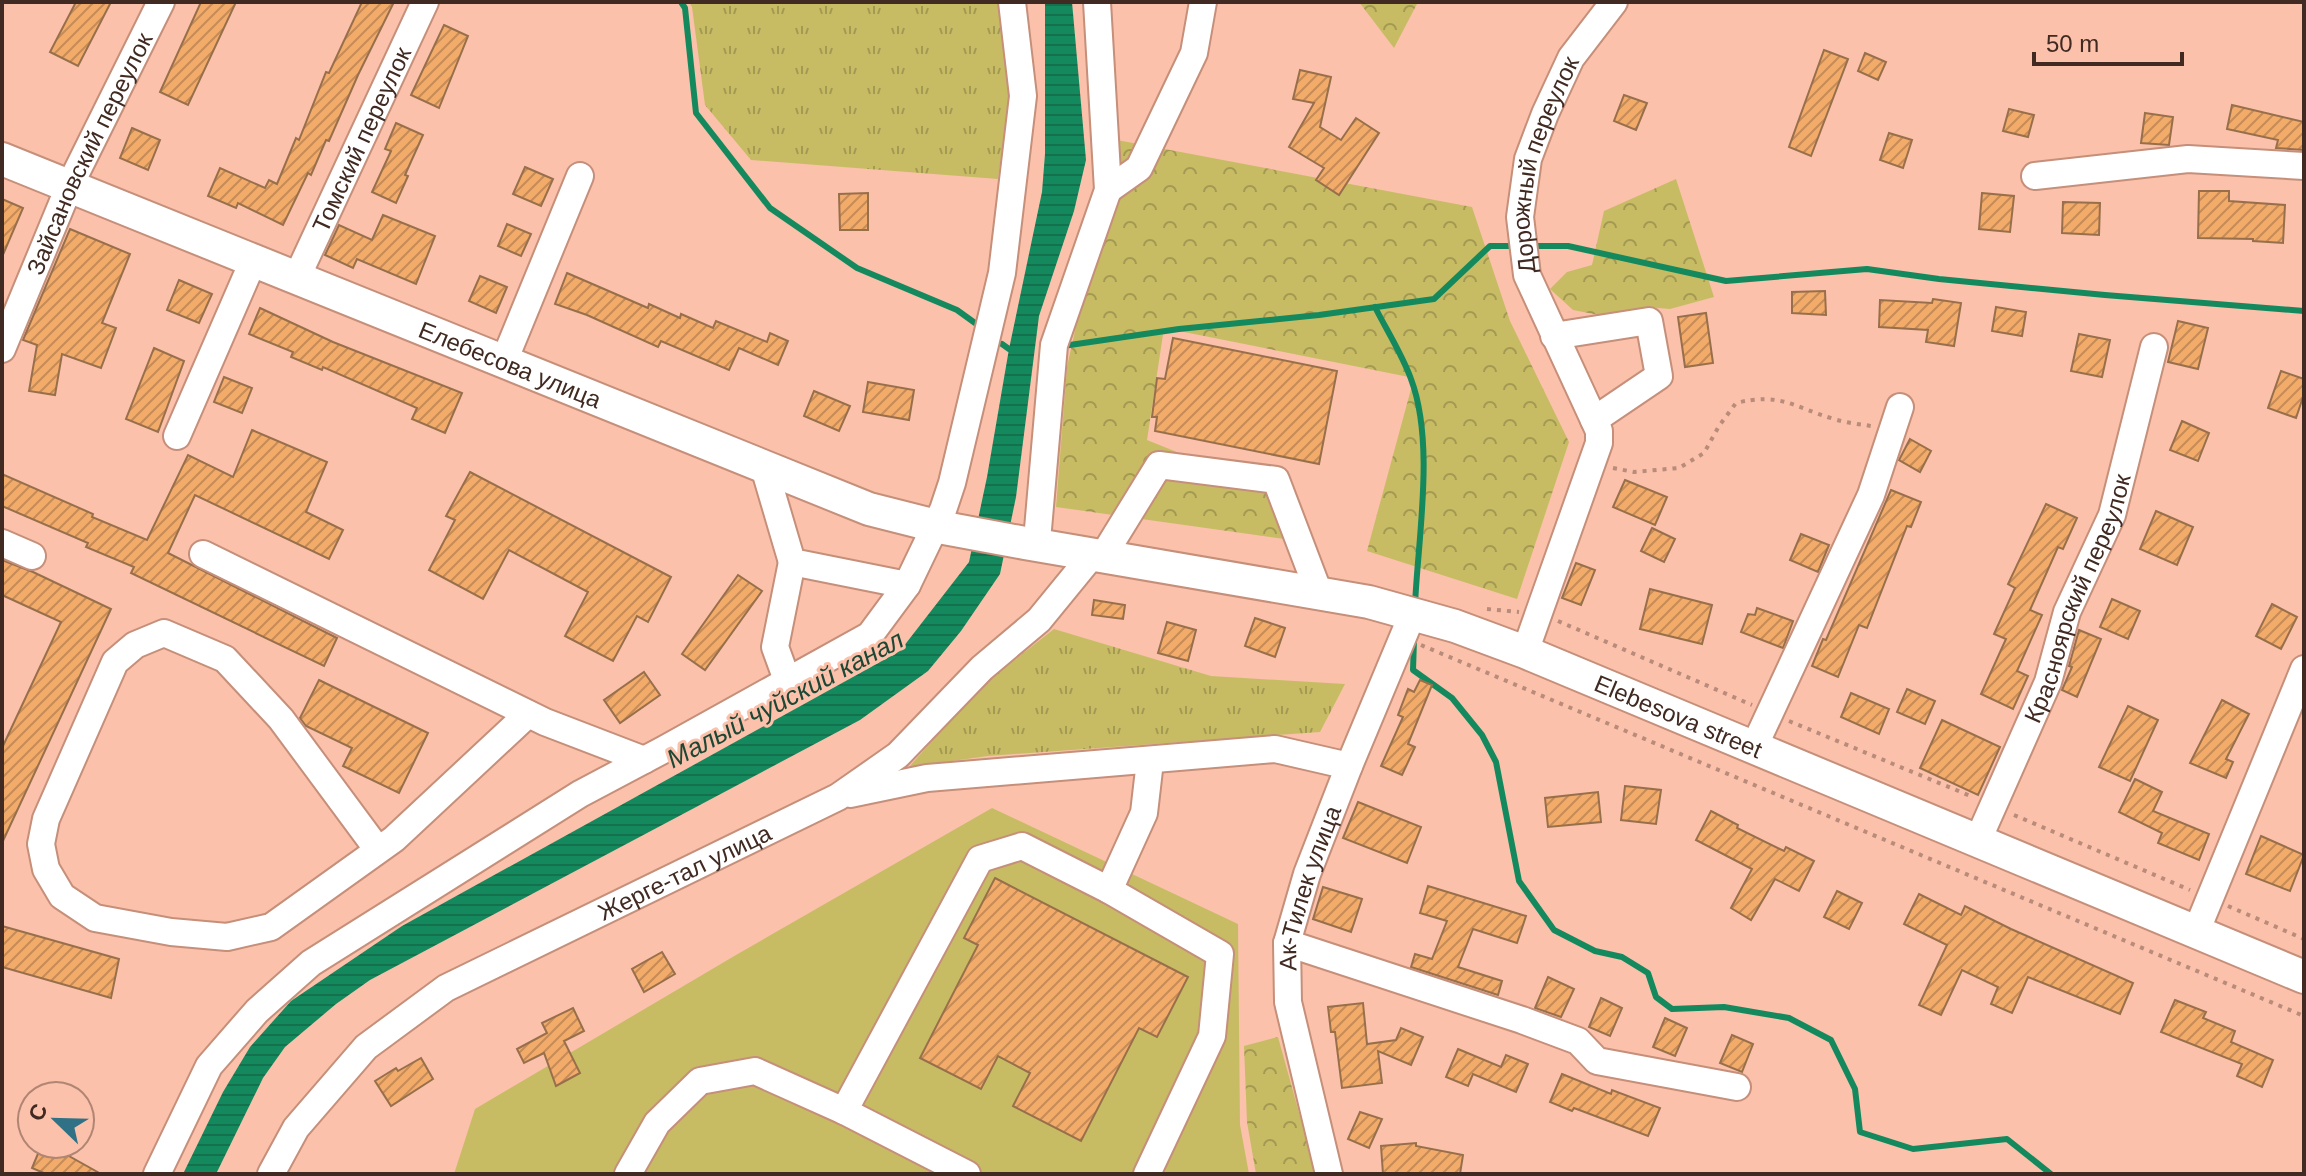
<svg xmlns="http://www.w3.org/2000/svg" width="2306" height="1176" font-family="Helvetica,sans-serif">
	<defs>
		<pattern id="grass-tufts" width="24" height="20" patternUnits="userSpaceOnUse" patternTransform="scale(2)"><rect width="24" height="20" fill="#c7bc64"/><path d="M3 7l-1-3M5 7V3M7 7l1-3M15 17l-1-3M17 17v-4M19 17l1-3" fill="none" stroke="#a39952"/></pattern>
		<pattern id="forest-crowns" width="20" height="18" patternUnits="userSpaceOnUse" patternTransform="scale(2)"><rect width="20" height="18" fill="#c7bc64"/><path d="M2 6a3 3 0 1 1 6 0M12 15a3 3 0 1 1 6 0" fill="none" stroke="#a39952"/></pattern>
		<pattern id="water-rules" width="6" height="5" patternUnits="userSpaceOnUse" patternTransform="scale(2)"><rect width="6" height="5" fill="#15895e"/><path d="M0 2.5h6" fill="none" stroke="#15704d"/></pattern>
		<pattern id="building-hatch" width="6" height="6" patternUnits="userSpaceOnUse" patternTransform="scale(2)"><rect width="6" height="6" fill="#f3ab6a"/><path d="M-1 1l2-2M0 6l6-6M5 7l2-2" fill="none" stroke="#c68b57"/></pattern>
	</defs>
	<rect width="100%" height="100%" fill="#fbc1ab"/>
	<g fill="url(#grass-tufts)">
		<path d="M689,2H1001L1011,86L998,179L751,160L705,105L692,7Z"/>
		<path d="M1054,629L1211,676L1345,684L1320,732L988,756L909,767L980,687Z"/>
	</g>
	<g fill="url(#forest-crowns)">
		<path d="M1359,2H1418L1394,48Z"/>
		<path d="M1117,140L1472,207L1510,321L1569,442L1517,599L1367,551L1414,378L1164,328L1147,440L1273,491L1299,541L1056,507L1067,367Z"/>
		<path d="M1676,179L1714,297L1670,309L1647,307L1609,317L1573,310L1550,289L1567,272L1592,265L1604,211Z"/>
		<path d="M1278,1037L1316,1174H1256L1247,1122L1244,1046Z"/>
	</g>
	<path fill="#c7bc64" d="M992,808L1238,924L1240,1125L1249,1174H454L475,1109L736,955Z"/>
	<path fill="url(#water-rules)" d="M1045,2H1072L1086,160L1074,211L1039,316L1016,497L1000,574L961,631L928,671L860,720L370,980L336,1004L285,1047L263,1078L216,1174H183L223,1092L250,1047L291,1001L402,926L900,651L969,562L987,477L1009,349L1042,192L1045,154Z"/>
	<g fill="none" stroke-linecap="round" stroke-linejoin="round">
		<g stroke="#15895e" stroke-width="6">
			<path d="M681,2L685,8L696,113L770,208L857,268L957,310L975,323"/>
			<path d="M1530,246H1568L1726,281L1867,269L1939,279L2105,295L2304,311"/>
			<path d="M1375,307C1387,331 1402,354 1411,379C1435,443 1418,537 1415,605"/>
			<path d="M1002,344L1009,349"/>
			<path d="M1063,346L1179,329L1319,315L1434,299L1490,246H1515"/>
			<path d="M1414,640L1413,670L1452,698L1482,735L1496,762L1519,881L1554,930L1595,951L1622,957L1648,973L1656,997L1672,1009L1724,1007L1789,1018L1831,1040L1855,1089L1860,1132L1913,1149L2007,1139L2051,1174"/>
		</g>
	</g>
	<g fill="url(#building-hatch)" stroke="#986f4b" stroke-width="2">
		<path d="M76,2H111L78,66L50,52Z"/>
		<path d="M201,2H236L188,105L160,92Z"/>
		<path d="M362,2H394L358,75L329,141L326,140L311,175L308,173L283,225L238,203L236,208L208,196L220,168L265,188L269,180L277,184L296,138L299,140L326,72L329,73Z"/>
		<path d="M444,25L468,36L439,108L411,95Z"/>
		<path d="M1824,50L1848,59L1811,156L1789,147Z"/>
		<path d="M1865,53L1886,62L1878,80L1858,71Z"/>
		<path d="M1300,70L1331,77L1320,127L1341,140L1356,118L1379,133L1339,195L1316,180L1324,168L1289,147L1314,103L1293,99Z"/>
		<path d="M1624,95L1647,103L1636,130L1614,121Z"/>
		<path d="M2232,105L2304,122V150L2276,148L2278,140L2227,129Z"/>
		<path d="M2009,109L2034,115L2028,137L2003,131Z"/>
		<path d="M2145,113L2173,117L2169,145L2141,143Z"/>
		<path d="M396,123L423,135L405,175L408,176L396,203L372,192L391,151L385,149Z"/>
		<path d="M132,128L160,140L148,170L120,158Z"/>
		<path d="M1889,133L1912,140L1903,168L1880,160Z"/>
		<path d="M525,167L553,179L541,206L513,194Z"/>
		<path d="M2199,191H2229V201L2285,205L2283,243L2253,241V239L2198,238Z"/>
		<path d="M868,193V230H840L839,194Z"/>
		<path d="M1982,193L2014,196L2010,232L1979,229Z"/>
		<path d="M2,199L23,208L2,257Z"/>
		<path d="M2063,202L2100,203L2099,235L2062,233Z"/>
		<path d="M383,215L435,236L416,284L357,259L353,268L325,255L339,225L372,240Z"/>
		<path d="M507,224L531,234L521,256L498,246Z"/>
		<path d="M70,229L130,254L102,323L116,328L101,368L62,354L55,395L29,391L37,345L23,340Z"/>
		<path d="M567,273L648,308L649,304L680,318L681,314L713,328L716,321L767,342L770,333L788,341L778,365L739,348L729,370L661,341L658,347L587,315L555,304Z"/>
		<path d="M480,276L507,287L496,313L469,301Z"/>
		<path d="M179,280L212,294L199,323L167,310Z"/>
		<path d="M1825,291L1826,315L1792,313V292Z"/>
		<path d="M1933,299L1961,303L1954,346L1926,342L1928,330L1879,327L1880,300L1932,303Z"/>
		<path d="M1996,307L2026,312L2022,336L1992,331Z"/>
		<path d="M260,308L333,342L462,393L445,433L412,419L417,408L323,367L322,370L291,357L293,352L249,334Z"/>
		<path d="M1706,313L1713,363L1685,367L1678,317Z"/>
		<path d="M2178,321L2208,328L2198,369L2168,362Z"/>
		<path d="M2079,334L2110,340L2102,377L2071,371Z"/>
		<path d="M1173,338L1337,371L1319,464L1155,431L1157,417H1152L1157,378L1165,379Z"/>
		<path d="M154,348L184,361L158,432L126,419Z"/>
		<path d="M2281,371L2304,379V394L2296,418L2268,408Z"/>
		<path d="M224,377L252,388L242,413L214,402Z"/>
		<path d="M868,382L914,390L909,420L863,412Z"/>
		<path d="M814,391L850,406L839,431L804,416Z"/>
		<path d="M2182,421L2209,433L2198,461L2170,450Z"/>
		<path d="M252,430L327,462L306,512L343,530L329,559L195,495L168,553L337,638L324,666L131,573L134,567L86,547L88,543L2,506V474L93,514L92,517L147,540L188,455L233,477Z"/>
		<path d="M1910,439L1931,451L1920,472L1899,460Z"/>
		<path d="M470,472L671,577L648,622L637,616L613,661L565,636L588,592L509,550L483,599L429,570L455,520L446,516Z"/>
		<path d="M1625,480L1667,497L1655,525L1613,507Z"/>
		<path d="M1891,490L1921,502L1911,527L1907,526L1867,628L1859,625L1838,677L1812,666L1823,639L1826,640Z"/>
		<path d="M2046,504L2077,518L2063,549L2058,547L2030,610L2042,615L2017,671L2028,676L2013,709L1981,694L2006,639L1994,634L2015,588L2008,584Z"/>
		<path d="M2156,511L2193,527L2177,565L2140,549Z"/>
		<path d="M1652,528L1675,539L1664,562L1641,551Z"/>
		<path d="M1801,534L1829,545L1818,572L1790,560Z"/>
		<path d="M2,560L33,572L111,609L2,843V748L61,622L2,595Z"/>
		<path d="M1576,563L1595,570L1581,605L1562,598Z"/>
		<path d="M738,575L762,591L705,670L682,654Z"/>
		<path d="M1650,589L1712,605L1702,644L1640,629Z"/>
		<path d="M2112,599L2140,611L2128,639L2100,627Z"/>
		<path d="M1094,600L1125,605L1123,619L1092,615Z"/>
		<path d="M2272,604L2297,617L2281,649L2256,636Z"/>
		<path d="M1757,608L1793,621L1783,648L1741,632L1748,614L1755,615Z"/>
		<path d="M1255,618L1285,628L1275,657L1245,646Z"/>
		<path d="M1167,622L1196,630L1188,661L1158,653Z"/>
		<path d="M2079,630L2101,639L2077,697L2062,690L2072,667L2069,666Z"/>
		<path d="M644,672L660,695L620,723L604,700Z"/>
		<path d="M319,680L428,733L399,793L343,766L352,748L306,726L300,718Z"/>
		<path d="M1420,680L1432,685L1408,744L1415,747L1402,775L1381,766L1403,717L1398,715L1408,689L1414,692Z"/>
		<path d="M1907,689L1935,701L1925,724L1897,712Z"/>
		<path d="M1851,693L1889,709L1879,734L1841,717Z"/>
		<path d="M2222,700L2249,714L2226,759L2233,762L2226,778L2190,763Z"/>
		<path d="M2128,706L2158,720L2130,781L2099,767Z"/>
		<path d="M1942,720L2000,747L1978,795L1920,768Z"/>
		<path d="M2135,779L2162,792L2153,811L2209,834L2199,860L2158,843L2162,833L2119,812Z"/>
		<path d="M1625,786L1661,790L1656,824L1621,820Z"/>
		<path d="M1598,792L1601,822L1548,827L1545,798Z"/>
		<path d="M1358,802L1421,827L1407,863L1343,838Z"/>
		<path d="M1711,811L1738,825L1737,828L1784,851L1786,847L1814,861L1799,891L1775,879L1751,920L1731,908L1752,869L1696,840Z"/>
		<path d="M2261,836L2304,855L2290,891L2246,874Z"/>
		<path d="M995,878L1188,977L1157,1037L1139,1028L1081,1141L1013,1106L1030,1073L998,1056L981,1089L920,1058L978,945L964,938Z"/>
		<path d="M1428,886L1526,916L1517,943L1473,929L1458,967L1502,981L1498,995L1411,967L1415,954L1432,959L1447,921L1420,913Z"/>
		<path d="M1323,887L1362,899L1351,932L1313,919Z"/>
		<path d="M1837,891L1862,903L1849,929L1824,917Z"/>
		<path d="M1919,894L1961,915L1965,906L2011,929L2133,983L2120,1014L2028,977L2012,1013L1991,1004L1998,987L1962,970L1941,1015L1919,1005L1947,945L1904,924Z"/>
		<path d="M2,926L119,959L111,998L2,967Z"/>
		<path d="M662,952L675,974L644,992L632,969Z"/>
		<path d="M1548,977L1574,989L1561,1017L1535,1008Z"/>
		<path d="M1601,998L1622,1008L1610,1036L1589,1027Z"/>
		<path d="M2175,1000L2206,1012L2203,1018L2235,1031L2231,1042L2273,1060L2262,1087L2237,1076L2242,1064L2161,1032Z"/>
		<path d="M1363,1003L1367,1044L1396,1040L1401,1028L1423,1037L1411,1065L1378,1051L1382,1083L1342,1088L1335,1032H1331L1328,1007Z"/>
		<path d="M573,1008L584,1031L564,1041L580,1073L556,1086L544,1053L524,1063L517,1049L547,1033L542,1023Z"/>
		<path d="M1665,1018L1687,1028L1675,1056L1653,1047Z"/>
		<path d="M1732,1035L1753,1044L1742,1072L1720,1063Z"/>
		<path d="M1458,1049L1501,1067L1506,1055L1528,1064L1516,1092L1473,1074L1468,1086L1446,1077Z"/>
		<path d="M421,1058L433,1079L391,1106L375,1081L396,1068L398,1071Z"/>
		<path d="M1562,1074L1611,1094L1612,1090L1660,1108L1648,1136L1574,1108L1572,1111L1550,1102Z"/>
		<path d="M1360,1112L1382,1119L1369,1148L1348,1139Z"/>
		<path d="M1416,1143V1146L1463,1155L1460,1174H1383L1381,1146Z"/>
		<path d="M42,1144H52L62,1148L60,1151L101,1174H46L32,1168Z"/>
	</g>
	<g fill="none" stroke-linecap="round" stroke-linejoin="round">
		<g stroke="#c58f7a" stroke-width="30">
			<g id="minor">
				<path d="M2035,176L2188,159L2304,166"/>
				<path d="M1108,190L1139,168L1194,53L1203,2"/>
				<path id="s1" d="M297,277L425,2"/>
				<path d="M1554,336L1649,321L1659,376L1594,420"/>
				<path id="s2" d="M2,349L69,187L161,2"/>
				<path d="M504,361L580,176"/>
				<path d="M177,436L254,259"/>
				<path d="M764,467L792,562L907,585"/>
				<path d="M2,543L32,556"/>
				<path d="M1034,545L1038,529L1054,345L1108,190L1097,2"/>
				<path d="M203,554L545,722L644,760"/>
				<path d="M1103,556L1159,465L1276,480L1319,593"/>
				<path id="s3" d="M1525,652L1599,443V431L1594,420L1527,275L1520,217L1528,159L1545,114L1571,58L1614,2"/>
				<path d="M787,680L775,647L792,562"/>
				<path d="M1754,747L1871,495L1900,407"/>
				<path d="M850,794L927,778L1275,749L1349,766"/>
				<path id="s4" d="M1978,840L2048,682L2067,612L2112,515L2154,347"/>
				<path d="M378,850L281,719L225,659L164,633L135,645L115,662L46,819L41,844L46,869L62,896L95,918L171,932L227,937L271,927L394,839L528,714"/>
				<path d="M1109,890L1144,813L1150,761"/>
				<path d="M2196,932L2304,669"/>
				<path d="M1287,943L1522,1020L1578,1041L1597,1061L1737,1087"/>
				<path d="M844,1111L980,859L1022,846L1109,890L1220,954L1212,1036L1147,1174"/>
				<path d="M157,1174L209,1066L257,1011L311,963L580,794L663,750L870,635L907,585L943,510L952,483L1002,273L1023,96L1012,2"/>
				<path id="s5" d="M271,1174L296,1128L366,1047L446,988L838,797L898,755L982,668L1039,620L1093,554"/>
				<path d="M628,1174L657,1123L700,1081L755,1071L844,1111L967,1174"/>
				<path id="s6" d="M1329,1174L1288,1002L1287,943L1307,874L1349,766L1413,613"/>
			</g>
		</g>
		<g stroke="#c58f7a" stroke-width="36">
			<g id="major">
				<path id="s7" d="M2,159L869,509L944,528L1025,543L1369,602L1455,626L1525,652L2304,977"/>
			</g>
		</g>
		<g stroke="#b88b7a" stroke-width="4" stroke-dasharray="4 6" stroke-linecap="butt">
			<path d="M1613,468L1634,472L1679,468L1704,453L1719,426L1736,403C1781,392 1793,407 1834,419C1846,423 1859,424 1871,426"/>
			<path d="M1487,609L1519,612"/>
			<path d="M1558,621L1752,705"/>
			<path d="M1421,645L2304,1016"/>
			<path d="M1789,721L1973,797"/>
			<path d="M2014,815L2190,890"/>
			<path d="M2228,906L2304,939"/>
		</g>
		<use href="#minor" stroke="#fff" stroke-width="26"/>
		<use href="#major" stroke="#fff" stroke-width="32"/>
	</g>
	<g text-anchor="middle" dominant-baseline="central" stroke-width="6" stroke-linejoin="round" paint-order="stroke">
		<g font-size="24" fill="#402a21" stroke="#fbc1ab">
			<text stroke="none"><textPath href="#s1" startOffset="152">Томский переулок</textPath></text>
			<text stroke="none"><textPath href="#s2" startOffset="214">Зайсановский переулок</textPath></text>
			<text stroke="none"><textPath href="#s3" startOffset="520">Дорожный переулок</textPath></text>
			<text stroke="none"><textPath href="#s7" startOffset="548">Елебесова улица</textPath></text>
			<text stroke="none"><textPath href="#s4" startOffset="262">Красноярский переулок</textPath></text>
			<text stroke="none"><textPath href="#s7" startOffset="1774">Elebesova street</textPath></text>
			<text stroke="none"><textPath href="#s5" startOffset="524">Жерге-тал улица</textPath></text>
			<text stroke="none"><textPath href="#s6" startOffset="294">Ак-Тилек улица</textPath></text>
		</g>
		<g font-size="26" font-style="italic" fill="#1c4734" stroke="#fbc1ab">
			<text transform="translate(785 699) rotate(-28)">Малый чуйский канал</text>
		</g>
	</g>
	<rect width="2306" height="1176" fill="none" stroke="#402a21" stroke-width="8"/>
	<g transform="translate(56 1120) rotate(293)"><circle r="38" fill="#fbc1ab" stroke="#b08574" stroke-width="2"/>
	<path d="M0-6L14 30L0 20L-14 30Z" fill="#317185"/>
	<text y="-12" font-size="22" font-weight="bold" text-anchor="middle" fill="#402a21">С</text>
	</g>
	<path d="M2034 52v12h148v-12" fill="none" stroke="#402a21" stroke-width="4"/>
	<text x="2046" y="52" font-size="24" fill="#402a21" stroke="#fbc1ab" stroke-width="6" paint-order="stroke">50 m</text>
</svg>
